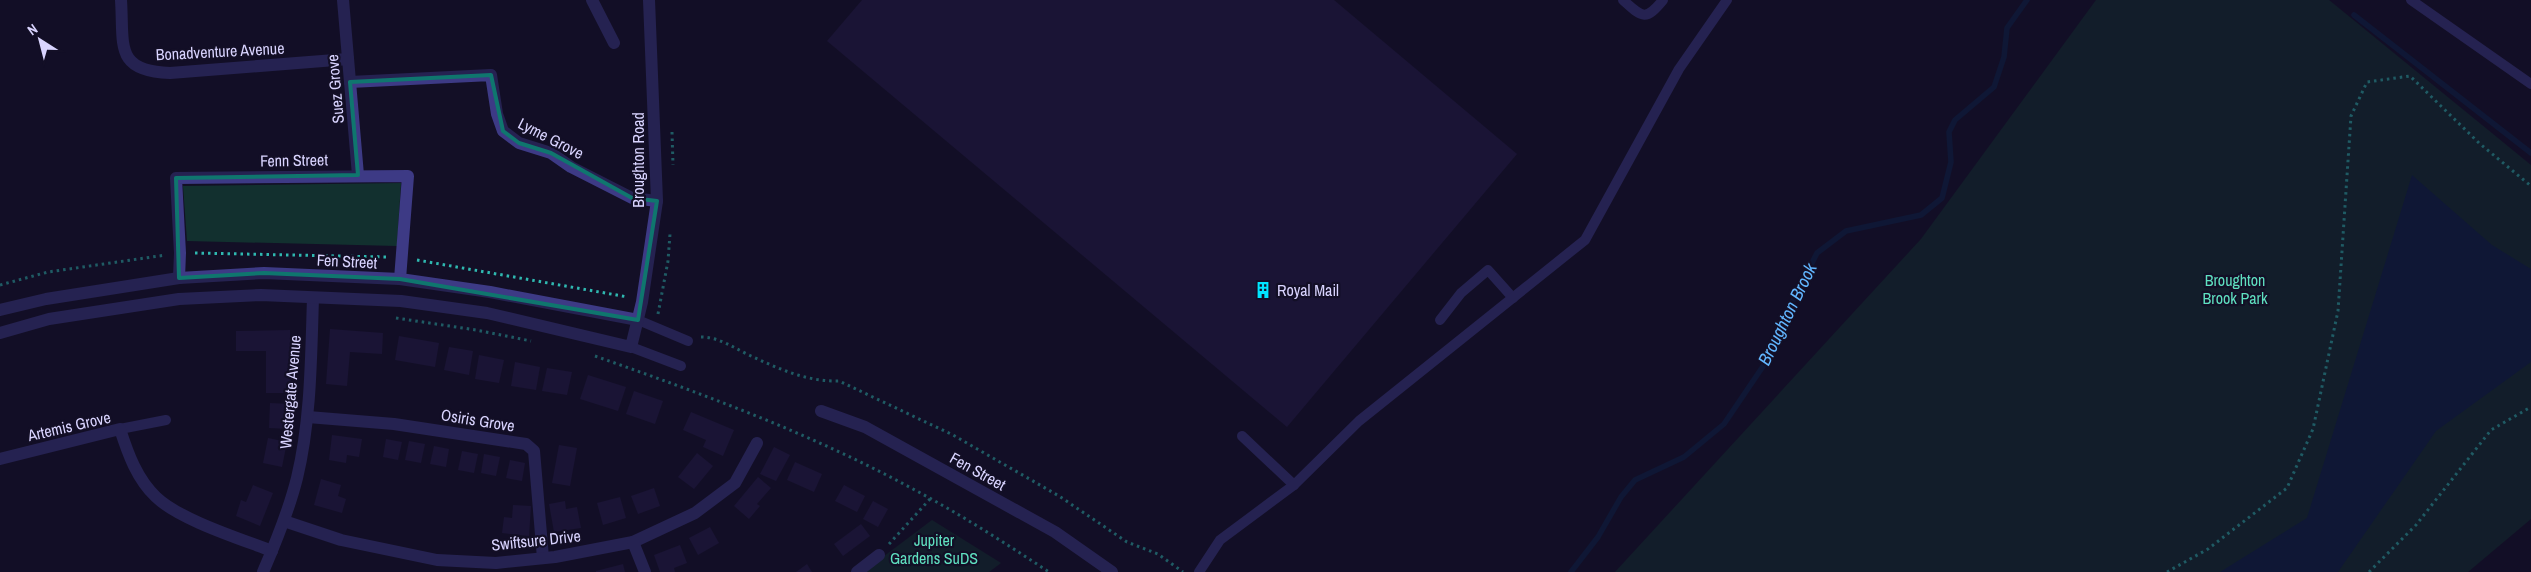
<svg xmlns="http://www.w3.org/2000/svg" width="2531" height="572" font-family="'Archivo Narrow',sans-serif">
	<rect width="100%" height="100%" fill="#130f26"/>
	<g fill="#12302f">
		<path d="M2096,0H2329L2531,165V519L2468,572H1615L1921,239Z"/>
		<path d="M401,183L397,246L187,241L183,186Z"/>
		<path d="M932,520L1001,563L989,572H863Z"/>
	</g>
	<path fill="#0c2248" d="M2412,175L2492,245L2531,269V362L2436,431L2338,572H2220L2307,518Z"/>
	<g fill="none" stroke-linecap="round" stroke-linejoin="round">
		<g stroke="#0c2248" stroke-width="5.5">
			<path d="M2354,15L2531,153"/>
			<path d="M1571,572L1598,537L1621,497L1635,480L1684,457L1724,424L1772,353L1783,320L1817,253L1846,231L1921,215L1942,198L1951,162L1949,132L1955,120L1994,87L2004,57L2007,28L2027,0"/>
		</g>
	</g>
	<g fill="#241b47">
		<path d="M862,0H1334L1517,154L1287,427L827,41Z"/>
		<path d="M330,329L383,333L382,354L350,352L347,386L326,384Z"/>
		<path d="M290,330L291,393H266V351H236V331Z"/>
		<path d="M399,336L439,343L435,367L395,360Z"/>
		<path d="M449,347L473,351L469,375L444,370Z"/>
		<path d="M479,355L504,360L499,383L475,379Z"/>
		<path d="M515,362L540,367L536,390L511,386Z"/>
		<path d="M547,368L572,372L567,395L542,391Z"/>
		<path d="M588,375L626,387L618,411L580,399Z"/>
		<path d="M634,391L663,401L655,424L626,414Z"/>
		<path d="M270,403L290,404L289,429L269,428Z"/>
		<path d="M691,412L734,430L723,456L703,447L706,440L683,430Z"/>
		<path d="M332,435L362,439L359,457L347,455L346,463L329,460Z"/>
		<path d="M268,438L287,442L282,467L263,463Z"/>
		<path d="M386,439L402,442L398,460L383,457Z"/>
		<path d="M409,441L425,444L421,463L405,460Z"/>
		<path d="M559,445L577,448L570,486L552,483Z"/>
		<path d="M434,446L449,449L446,467L430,464Z"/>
		<path d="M774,447L790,455L776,481L760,474Z"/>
		<path d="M462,451L478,454L474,473L458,470Z"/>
		<path d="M697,453L713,466L694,489L678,477Z"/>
		<path d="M484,454L500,457L496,476L481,473Z"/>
		<path d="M510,460L525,463L522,481L506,478Z"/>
		<path d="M795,462L822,474L814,492L787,480Z"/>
		<path d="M758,477L771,488L757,504L760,506L749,519L734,506Z"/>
		<path d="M321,479L341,485L338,496L346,499L342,513L314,505Z"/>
		<path d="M253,485L273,493L260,526L236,516L241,500L246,502Z"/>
		<path d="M844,485L865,496L857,512L835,501Z"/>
		<path d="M654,488L660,506L638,514L631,496Z"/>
		<path d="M620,497L626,518L603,525L597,503Z"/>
		<path d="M565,501L566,509L577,507L581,528L554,532L549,504Z"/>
		<path d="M873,501L888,509L878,527L863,519Z"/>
		<path d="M513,505L531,506L529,536L502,533L504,517L512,518Z"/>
		<path d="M861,524L870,536L843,556L834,544Z"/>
		<path d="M710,527L719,543L698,555L689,538Z"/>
		<path d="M680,545L687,563L674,568L675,572H660L654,555Z"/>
		<path d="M623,564L625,572H596V571Z"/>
		<path d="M807,564L812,572H796Z"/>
	</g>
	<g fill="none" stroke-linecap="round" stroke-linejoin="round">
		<g stroke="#2fb8b0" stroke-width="3" stroke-dasharray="2.5 4" stroke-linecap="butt">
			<path d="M672,132L673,165"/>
			<path d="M195,253L386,257"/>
			<path d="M417,260L628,297"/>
			<path d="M0,285L48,272L166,255"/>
			<path d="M658,314L668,261L670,234"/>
			<path d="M396,318L476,330L531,341"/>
			<path d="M701,337C719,337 734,348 751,356C779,369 808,382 839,381L953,435L1059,496L1127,542L1158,554L1183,572"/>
			<path d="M595,356C703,394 812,434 913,489C960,514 1005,543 1049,572"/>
			<path d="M889,544L930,499"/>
			<path d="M2167,572L2208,549L2287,488L2313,429L2338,311L2351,116L2367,82L2410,76L2479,143L2531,186"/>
			<path d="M2369,572L2416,525L2491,430L2531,407"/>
		</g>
		<g stroke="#3d3a85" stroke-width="10">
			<path d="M1623,0C1642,17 1645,22 1663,0"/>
			<path d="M2411,0L2531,84"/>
			<path d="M638,320L688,341"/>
			<path d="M1440,320L1461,293L1488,270L1513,298"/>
			<path d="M631,347L681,366"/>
			<path d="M120,429L166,420"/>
			<path d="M1242,436L1294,485"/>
			<path d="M1199,572L1220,540L1294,485L1359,421L1585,240L1679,69L1727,0"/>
		</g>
		<g stroke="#3d3a85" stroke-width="12">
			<path d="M121,0C124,45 114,71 170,73L348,59"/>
			<path d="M343,0L358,175"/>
			<path d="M592,0L614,43"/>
			<path d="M350,82L491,75L497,114L503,131L519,143L551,153L571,167L632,198L657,201"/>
			<path d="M179,278L180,253L176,178L408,176L400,279"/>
			<path d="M308,417L394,424L526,444L534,451L543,558"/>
			<path d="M0,459L120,429C128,454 137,479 156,497C180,520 241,539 272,551"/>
			<path d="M284,521L341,540L437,560L496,563L555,557L633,542L695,513L735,483L757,443"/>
			<path d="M633,542L645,572"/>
			<path d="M263,572C276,542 289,510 297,478C311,420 311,358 313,298"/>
			<path d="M857,572L879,555"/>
		</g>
		<g stroke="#3d3a85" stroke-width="12">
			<path d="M0,310L46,299L179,278L264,273L400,279L490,292L638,320"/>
			<path d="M0,333L49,319L179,299L261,295L401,301L487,313L631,347L642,302L657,201L649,0"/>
			<path d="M821,411L865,427L1055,532L1112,572"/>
		</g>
	</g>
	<path d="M0 0H2531V572H0ZM491,75L503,131L519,143L551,153L632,198L657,201L638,320L400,279L264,273L179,278L176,178L358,175L350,82Z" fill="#130f26" fill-opacity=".55" fill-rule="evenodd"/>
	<path fill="none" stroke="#0f766e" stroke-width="4" stroke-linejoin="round" d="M491,75L503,131L519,143L551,153L632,198L657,201L638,320L400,279L264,273L179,278L176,178L358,175L350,82Z"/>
	<defs>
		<g id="building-bare" transform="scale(1.35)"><path d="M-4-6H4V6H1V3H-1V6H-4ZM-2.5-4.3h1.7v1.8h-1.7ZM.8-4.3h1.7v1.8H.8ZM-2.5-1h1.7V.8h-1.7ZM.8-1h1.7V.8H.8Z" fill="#00e5ff" stroke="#130f26" stroke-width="2.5" paint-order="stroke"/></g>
	</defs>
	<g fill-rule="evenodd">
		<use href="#building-bare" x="1263" y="290"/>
	</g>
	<g text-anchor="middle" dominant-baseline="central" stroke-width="4.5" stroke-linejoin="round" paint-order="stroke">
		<g font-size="16" fill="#d9d4ff" stroke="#130f26">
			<text transform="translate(220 51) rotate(-3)">Bonadventure Avenue</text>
			<text transform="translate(335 89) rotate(-95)">Suez Grove</text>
			<text transform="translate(551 138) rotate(27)">Lyme Grove</text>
			<text transform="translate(294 160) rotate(-1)">Fenn Street</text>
			<text transform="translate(638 160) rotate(-90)">Broughton Road</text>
			<text transform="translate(347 261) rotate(3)">Fen Street</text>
			<text transform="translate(290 392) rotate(-85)">Westergate Avenue</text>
			<text transform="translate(478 420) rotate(9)">Osiris Grove</text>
			<text transform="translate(69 426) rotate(-13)">Artemis Grove</text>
			<text transform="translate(978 471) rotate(29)">Fen Street</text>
			<text transform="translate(536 540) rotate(-6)">Swiftsure Drive</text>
		</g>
		<g font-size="16" fill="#5fe0c0" stroke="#130f26">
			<text x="2235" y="280">Broughton<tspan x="2235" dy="18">Brook Park</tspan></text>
			<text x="934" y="540">Jupiter<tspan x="934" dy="18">Gardens SuDS</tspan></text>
		</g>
		<g font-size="16" fill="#d9d4ff" stroke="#130f26" text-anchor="start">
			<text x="1277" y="290">Royal Mail</text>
		</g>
		<g font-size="18" font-style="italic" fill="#62b6ff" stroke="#130f26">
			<text transform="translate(1787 314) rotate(-64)">Broughton Brook</text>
		</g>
	</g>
	<g transform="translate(40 40) rotate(324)" stroke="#130f26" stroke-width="4" paint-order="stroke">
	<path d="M0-4L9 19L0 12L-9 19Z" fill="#d9d4ff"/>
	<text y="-8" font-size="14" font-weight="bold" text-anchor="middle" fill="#d9d4ff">N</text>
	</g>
</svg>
